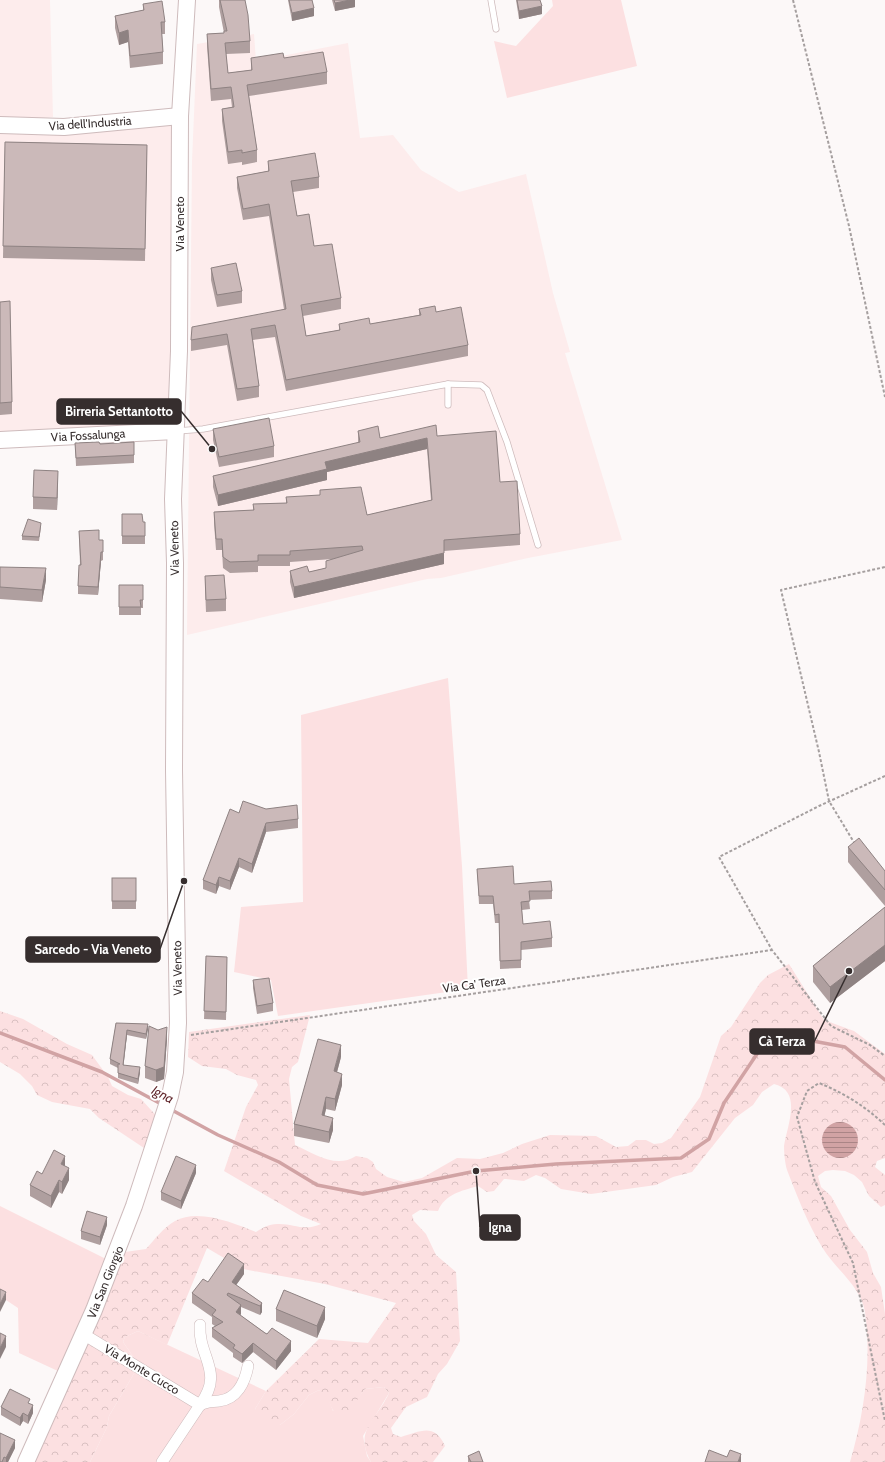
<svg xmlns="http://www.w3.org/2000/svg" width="885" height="1462" font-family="Cabin,sans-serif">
	<defs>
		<pattern id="forest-crowns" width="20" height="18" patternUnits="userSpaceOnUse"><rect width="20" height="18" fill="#fce0e1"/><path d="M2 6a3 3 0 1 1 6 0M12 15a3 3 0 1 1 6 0" fill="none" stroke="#d9c0c1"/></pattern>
		<pattern id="water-rules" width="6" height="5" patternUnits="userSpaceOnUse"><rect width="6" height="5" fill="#d1a3a4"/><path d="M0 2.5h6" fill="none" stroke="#aa8586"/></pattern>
	</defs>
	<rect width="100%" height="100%" fill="#fcf8f8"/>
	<g fill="#fdecec">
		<path d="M0,0H50L53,117L5,122L0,118Z"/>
		<path d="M254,34L256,61L348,43L360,138L393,135L421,170L459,192L526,174L553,293L570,352L565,353L622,540L528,558L441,578L427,579L187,635L192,161L197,44Z"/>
		<path d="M183,116L179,423L0,436V134L133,118Z"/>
	</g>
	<g fill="#fce0e1">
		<path d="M552,0H621L637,66L507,98L494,41L516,46L553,6Z"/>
		<path d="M448,678L462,866L468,989L278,1016L271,980L234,972L241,907L303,902L301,715Z"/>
		<path d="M0,1206L110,1261L60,1372L19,1353L18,1308L0,1296Z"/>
		<path d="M138,1331L266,1391L255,1409L280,1425L294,1414L309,1395L319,1390L327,1395L333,1411L358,1398L365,1389L384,1387L389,1393L363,1436L367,1456L371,1462H90L107,1427L109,1416L139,1365L123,1342L125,1337Z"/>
	</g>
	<g fill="url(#forest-crowns)">
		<path d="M789,964L824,1020L854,1031L885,1054V1158L877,1161L875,1167L885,1175V1205L881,1207L869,1196L862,1182L854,1175L845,1171L833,1170L825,1171L818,1176L821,1187L831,1196L850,1230L867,1252L873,1273L881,1287L885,1314V1462H850C864,1415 872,1361 865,1312C861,1286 835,1269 822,1247C808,1224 797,1196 787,1170C785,1164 784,1153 784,1146C787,1126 803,1091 774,1084L762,1092L753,1105L735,1118L692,1172L673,1177L656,1185L591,1194L561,1189L545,1178L536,1175L524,1181L506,1179H504L494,1191L487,1192L478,1186C461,1191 445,1194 438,1211L420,1210L412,1215L414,1221L426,1234L436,1255L456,1272L460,1341L447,1364L438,1374L427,1397L406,1407L391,1428L393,1434L401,1437C420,1432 434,1422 445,1446L433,1462H371C353,1430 377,1420 389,1393L384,1387L365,1389L350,1410L338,1416C328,1407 332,1399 319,1390L309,1395L294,1414L280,1425C267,1424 260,1421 255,1409L266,1391L319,1339L368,1343L396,1303L325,1284L243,1269L207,1248L167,1345L138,1331L125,1337L123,1342L139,1365L109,1416L107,1427L90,1462H30L109,1293L125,1252L146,1249C155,1239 163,1228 175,1221C198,1208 234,1223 256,1232C262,1228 269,1224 277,1224C293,1223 304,1232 321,1224L301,1216L224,1171L246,1107L258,1085L256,1080L237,1075L226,1069L202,1066L188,1057L189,1032L310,1015L298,1062L292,1067L289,1079L295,1145C315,1154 336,1169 356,1156L367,1158L373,1162L376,1169L387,1177L404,1182L422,1178L457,1158L480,1159L503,1153L522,1144L550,1135L596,1136L616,1147L628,1146L636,1140H646L654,1144L662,1143L671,1138L700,1097L721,1036L731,1027L760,983L768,975Z"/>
		<path d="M0,1011L23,1019L67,1044L92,1055L108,1077L112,1086L128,1095L141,1099L162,1122L150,1152L99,1118L90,1109L52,1102L37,1095L32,1086L20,1074L0,1062Z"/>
	</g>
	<circle fill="url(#water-rules)" cx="840" cy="1140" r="18"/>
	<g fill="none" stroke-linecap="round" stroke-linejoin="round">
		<g stroke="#d1a3a4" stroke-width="3.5">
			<path d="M0,1033L102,1072L163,1105"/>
			<path d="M170,1109L218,1135L279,1162L317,1185L363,1194L476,1171L556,1164L681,1158L709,1139L724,1103L759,1051L802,1039L845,1047L885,1080"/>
		</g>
		<g stroke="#cebbbc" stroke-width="7">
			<g id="lane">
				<path d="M491,0L496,29"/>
				<path d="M448,384L481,385L487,390L507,442L538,545"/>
				<path d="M177,431L203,429L448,384V405"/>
			</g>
		</g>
		<g stroke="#cebbbc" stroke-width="12">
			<g id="street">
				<path d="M200,1325C198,1358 225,1371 200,1405"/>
				<path d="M83,1334L200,1405L162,1462"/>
				<path d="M200,1405C207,1401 211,1402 219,1401C237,1399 245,1382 248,1366"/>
			</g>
		</g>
		<g stroke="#cebbbc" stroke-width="18">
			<g id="secondary">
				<path d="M0,125L64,127L180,116"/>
				<path d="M0,440L175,431"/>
				<path d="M26,1462L94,1310L134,1206L170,1096L175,1072L178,1023L174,770L175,563L173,499L179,351L180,116L187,0"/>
			</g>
		</g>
		<g stroke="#a59f9f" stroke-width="2" stroke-dasharray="3 2" stroke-linecap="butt">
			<path d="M793,0L849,226L885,397"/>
			<path d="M885,776L819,806L719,857L772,950L831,1026L870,1045L885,1056"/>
			<path d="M855,844L829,801L819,752L781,590L885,567"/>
			<path d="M191,1035L772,950"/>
			<path d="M885,1125C865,1106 844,1093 819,1083L807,1091L797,1117L815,1182L853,1263L885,1421"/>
		</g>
		<use href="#lane" stroke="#fff" stroke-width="5.5"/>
		<use href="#street" stroke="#fff" stroke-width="11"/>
		<use href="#secondary" stroke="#fff" stroke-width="16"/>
	</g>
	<g fill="#af9f9f">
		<path d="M219,0H245L250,41V53L226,54L228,73L251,70V58H284L327,72V84L249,96L257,150V162L242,165V162L228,164L222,121V109L232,107L231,99L211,101L207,46V34L224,33L219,7Z"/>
		<path d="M288,0H312L314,16L292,21Z"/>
		<path d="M332,0H355V7L335,11Z"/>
		<path d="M516,0H540L542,14L519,19Z"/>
		<path d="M143,4L165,22V34H162L163,52V64L130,68L128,42L119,45L115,28V16L143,10Z"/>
		<path d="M5,142L147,145L145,261L3,258Z"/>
		<path d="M268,161L319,177V188L293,192L297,216L314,246L341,298V309L303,316L306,336L339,330V324H370L419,315V309L436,312L468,345V356L286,391L275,337L253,340L259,386V397L237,401L227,345L191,351V340L284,309L269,216L243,220L237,188V177L268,171Z"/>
		<path d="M211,268L242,291V303L217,307L211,280Z"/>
		<path d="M0,302L12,402V414L0,415Z"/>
		<path d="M213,429L274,446V457L219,467L213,440Z"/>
		<path d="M358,431L380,438L437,436L500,482L520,534V545L444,551V564L294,598L290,582V571L309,572L326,568V561L333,559L290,562V566H258V572L230,573L223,568L222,550H216L214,523V512L253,510V504L286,503V497L367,515L431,500L427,449L327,472V480L218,506L213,487V476L358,443Z"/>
		<path d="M75,443L100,444L134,455V463L76,466Z"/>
		<path d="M58,483L57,510L33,509V497Z"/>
		<path d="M122,514L143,522H145V544H122Z"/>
		<path d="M41,527L39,541L22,540V536Z"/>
		<path d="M79,531L99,540L103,552V560L101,561L98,595L78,594V586L80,565Z"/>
		<path d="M0,567L46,580L42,602L0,599Z"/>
		<path d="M205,576L226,599V611L206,612L205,588Z"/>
		<path d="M119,585H143V608H141V615H119Z"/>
		<path d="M266,809L298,819V828L266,832L252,873L239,867L230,890L219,886L216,894L203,889V880L239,813Z"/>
		<path d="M848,847L885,871V906L848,862Z"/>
		<path d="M477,869L514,884L552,891V899L529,900L530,909L522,910L523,924L552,938V947L521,950V968L500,969L499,923H495L493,904H479Z"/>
		<rect x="112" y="878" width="24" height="31"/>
		<path d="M885,907V961L830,1003L813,982V966Z"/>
		<path d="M206,956L227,957L226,1020L204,1019Z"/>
		<path d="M253,980L273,1003V1011L257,1014L253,988Z"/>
		<path d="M116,1023L148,1029L146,1039L127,1035L123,1065L140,1072L138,1084L118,1078V1068L110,1064V1059Z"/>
		<path d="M167,1039L164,1079L156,1082L145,1078V1066Z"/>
		<path d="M341,1057L337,1072L342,1085L335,1111L326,1109L324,1116L333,1130L329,1143L294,1136V1124Z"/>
		<path d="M65,1166L69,1180L62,1194L59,1192L51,1208L30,1196V1185L42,1174Z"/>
		<path d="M196,1173L181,1209L161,1200V1192Z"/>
		<path d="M107,1225L100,1245L81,1239V1231Z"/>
		<path d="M244,1274L236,1285L262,1303V1312L260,1315L241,1307V1314L240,1315L291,1351L276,1370L253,1352L242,1363L233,1357V1353L212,1337V1328L215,1326L212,1324V1317L192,1303V1293L208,1282Z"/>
		<path d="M276,1309L325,1319L317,1338L276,1321Z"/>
		<path d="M30,1404L33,1413L28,1424L23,1421L20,1426L1,1415V1407Z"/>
		<path d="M0,1433L15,1448L8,1462H0Z"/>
		<path d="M468,1456L483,1462H468Z"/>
	</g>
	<g fill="#8e8282">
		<path d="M350,0H355V7L335,11V3Z"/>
		<path d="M542,6V14L519,19V11Z"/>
		<path d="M314,8V16L292,21V13Z"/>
		<path d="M128,30V42L119,45V33Z"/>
		<path d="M427,438V449L327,472V480L218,506V495L325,462Z"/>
		<path d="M58,471V483L57,510V498Z"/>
		<path d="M101,552V561L98,595V587Z"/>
		<path d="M444,553V564L294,598V587Z"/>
		<path d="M46,568V580L42,602V590Z"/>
		<path d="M266,823V832L252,873V864Z"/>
		<path d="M239,858V867L230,890V881Z"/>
		<path d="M219,877V886L216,894V885Z"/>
		<path d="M885,945V961L830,1003V987Z"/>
		<path d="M148,1024V1029L146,1039V1034Z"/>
		<path d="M167,1027V1039L164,1079L156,1082V1070Z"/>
		<path d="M127,1030V1035L123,1070V1065Z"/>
		<path d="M341,1045V1057L334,1083V1071Z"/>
		<path d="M140,1067V1072L138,1084V1079Z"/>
		<path d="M342,1074V1085L335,1111V1099Z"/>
		<path d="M326,1097V1109L322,1127V1115Z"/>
		<path d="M333,1118V1130L329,1143V1132Z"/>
		<path d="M65,1156V1168L61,1164Z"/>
		<path d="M196,1165V1173L181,1209V1201Z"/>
		<path d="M69,1168V1180L62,1194V1182Z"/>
		<path d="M59,1180V1192L51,1208V1196Z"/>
		<path d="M107,1217V1225L100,1245V1237Z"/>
		<path d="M244,1264V1274L232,1291V1282Z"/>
		<path d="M6,1292V1300L0,1312V1304Z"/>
		<path d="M262,1303V1312L260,1315V1306Z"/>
		<path d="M241,1305V1314L236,1321V1312Z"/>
		<path d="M325,1307V1319L317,1338V1326Z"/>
		<path d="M6,1336V1347L0,1359V1348Z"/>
		<path d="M291,1341V1351L276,1370V1361Z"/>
		<path d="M253,1343V1352L242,1363V1354Z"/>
		<path d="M33,1405V1413L28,1424V1416Z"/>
		<path d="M23,1413V1421L20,1426V1418Z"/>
		<path d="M15,1440V1448L8,1462H6V1458Z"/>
		<path d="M741,1454V1462H738Z"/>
	</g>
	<g fill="#cbb9b9" stroke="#8e8282">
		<path d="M220,0H245L248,15L250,41L225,43L228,73L252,70L251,58L283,53L284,58L323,52L327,72L247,85L257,150L242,153V150L228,152L222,109L234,107L231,87L211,89L207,34L224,33V31H227Z"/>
		<path d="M289,0H312L314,8L292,13Z"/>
		<path d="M334,0H350L335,3Z"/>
		<path d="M517,0H540L542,6L519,11Z"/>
		<path d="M162,1L165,22H161L163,52L130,56L128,30L119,33L115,16L144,10L143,4Z"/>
		<path d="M5,142L147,145L145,249L3,246Z"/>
		<path d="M315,153L319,177L291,181L297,216L309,214L314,246L332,244L341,298L301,305L306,336L340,330L339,324L369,318L370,324L421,315L419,309L435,306L436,312L461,307L468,345L286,380L275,325L251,329L259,386L237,389L227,334L191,340L192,327L286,309L269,204L243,209L237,177L269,171L268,161Z"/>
		<path d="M236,263L242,291L217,295L211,268Z"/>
		<path d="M10,301L12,402L0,403V302Z"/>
		<path d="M269,418L274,446L219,457L213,429Z"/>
		<path d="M436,425L437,436L496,431L500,482L517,481L520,534L444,540V553L294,587L290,571L307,566L309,572L326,568V561L363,550L362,546L290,551V555H258V561L230,562L223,557L222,539H216L214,512L254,510L253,504L287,503L286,497L320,495V490L361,487L367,515L432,500L427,438L325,462L327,469L218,495L213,476L360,442L358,431L378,426L380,438Z"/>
		<path d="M99,442L100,444L134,442V455L76,458L75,443Z"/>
		<path d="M34,470L58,471L57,498L33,497Z"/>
		<path d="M122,514H142L143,522H145V536H122Z"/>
		<path d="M28,519L41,523L39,537L22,536Z"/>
		<path d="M99,530V540H103V552H101L98,587L78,586L79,565H81L79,531Z"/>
		<path d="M0,567L46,568L42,590L0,587Z"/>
		<path d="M224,575L226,599L206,600L205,576Z"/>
		<path d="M119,585H143V600H140L141,607H119Z"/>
		<path d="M243,801L266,809L297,805L298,819L266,823L252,864L239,858L230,881L219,877L216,885L203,880L230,809L239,813Z"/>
		<path d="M859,838L885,871V890L848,847Z"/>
		<path d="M513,866L514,884L551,881L552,891H529L530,901L521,902L523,924L550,921L552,938L521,942V960L500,961L499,914L495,915L493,896H479L477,869Z"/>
		<rect x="112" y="878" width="24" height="23"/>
		<path d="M885,907V945L830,987L813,966Z"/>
		<path d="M206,956L227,957L226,1012L204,1011Z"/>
		<path d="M269,978L273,1003L257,1006L253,980Z"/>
		<path d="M116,1023L148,1024L146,1034L127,1030L123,1065L140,1067L138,1079L118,1073V1064H120L110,1059Z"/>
		<path d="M149,1026L158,1030L167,1027L164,1067L156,1070L145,1066Z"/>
		<path d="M318,1039L341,1045L334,1071L342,1074L335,1099L326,1097L322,1115L333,1118L329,1132L294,1124Z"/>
		<path d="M54,1150L65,1156L61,1164L69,1168L62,1182L59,1180L51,1196L30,1185L37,1171L42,1174Z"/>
		<path d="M176,1156L196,1165L181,1201L161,1192Z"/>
		<path d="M87,1211L107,1217L100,1237L81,1231Z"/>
		<path d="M228,1253L244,1264L232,1282L262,1303L260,1306L228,1293L227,1295L241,1305L236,1312L265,1333L267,1334L272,1328L291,1341L276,1361L253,1343L242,1354L233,1348L235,1345L212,1328L223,1322L212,1315L216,1310L192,1293L203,1279L208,1282Z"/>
		<path d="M0,1289L6,1292L0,1304Z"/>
		<path d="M284,1290L325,1307L317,1326L276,1309Z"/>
		<path d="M0,1333L6,1336L0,1348Z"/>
		<path d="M10,1389L30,1399L28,1403L33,1405L28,1416L23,1413L20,1418L1,1407Z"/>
		<path d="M0,1433L15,1440L6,1458L4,1457L2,1462H0Z"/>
		<path d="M709,1450L727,1457L730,1450L741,1454L738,1462H705Z"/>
		<path d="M479,1451L483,1462H471L468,1456Z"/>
	</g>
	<g text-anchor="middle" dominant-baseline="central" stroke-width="4" stroke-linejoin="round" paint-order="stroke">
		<g font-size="12" fill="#362e2e" stroke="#fff">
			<text transform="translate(90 123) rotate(-4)">Via dell'Industria</text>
			<text transform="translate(179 224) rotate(-90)">Via Veneto</text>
			<text transform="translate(88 435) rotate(-3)">Via Fossalunga</text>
			<text transform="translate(174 548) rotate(-91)">Via Veneto</text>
			<text transform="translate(177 968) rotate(-91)">Via Veneto</text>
			<text transform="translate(474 984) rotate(-8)">Via Ca' Terza</text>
			<text transform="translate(105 1282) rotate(-68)">Via San Giorgio</text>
			<text transform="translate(142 1369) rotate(31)">Via Monte Cucco</text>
		</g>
		<g font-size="13" font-style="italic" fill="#5f252a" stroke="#fff">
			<text transform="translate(163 1094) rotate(28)">Igna</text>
		</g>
	</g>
	<path fill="none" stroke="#362e2e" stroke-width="1.5" d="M212 449L181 411M184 881L160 949M849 971L814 1042M476 1171L480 1227"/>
	<g fill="#362e2e" stroke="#fff" stroke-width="1.5">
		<circle cx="212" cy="449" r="4"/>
		<circle cx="184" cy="881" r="4"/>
		<circle cx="849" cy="971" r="4"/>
		<circle cx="476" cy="1171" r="4"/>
	</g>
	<g fill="#362e2e" stroke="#362e2e" stroke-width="1.5">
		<rect x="57" y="399" width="124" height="25" rx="4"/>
		<rect x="26" y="937" width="134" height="25" rx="4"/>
		<rect x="750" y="1029" width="64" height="25" rx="4"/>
		<rect x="480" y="1215" width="40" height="25" rx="4"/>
	</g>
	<g font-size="13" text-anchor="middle" font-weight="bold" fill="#fff">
		<text x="119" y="416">Birreria Settantotto</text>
		<text x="93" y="954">Sarcedo - Via Veneto</text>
		<text x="782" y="1046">Cà Terza</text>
		<text x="500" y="1232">Igna</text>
	</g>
</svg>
